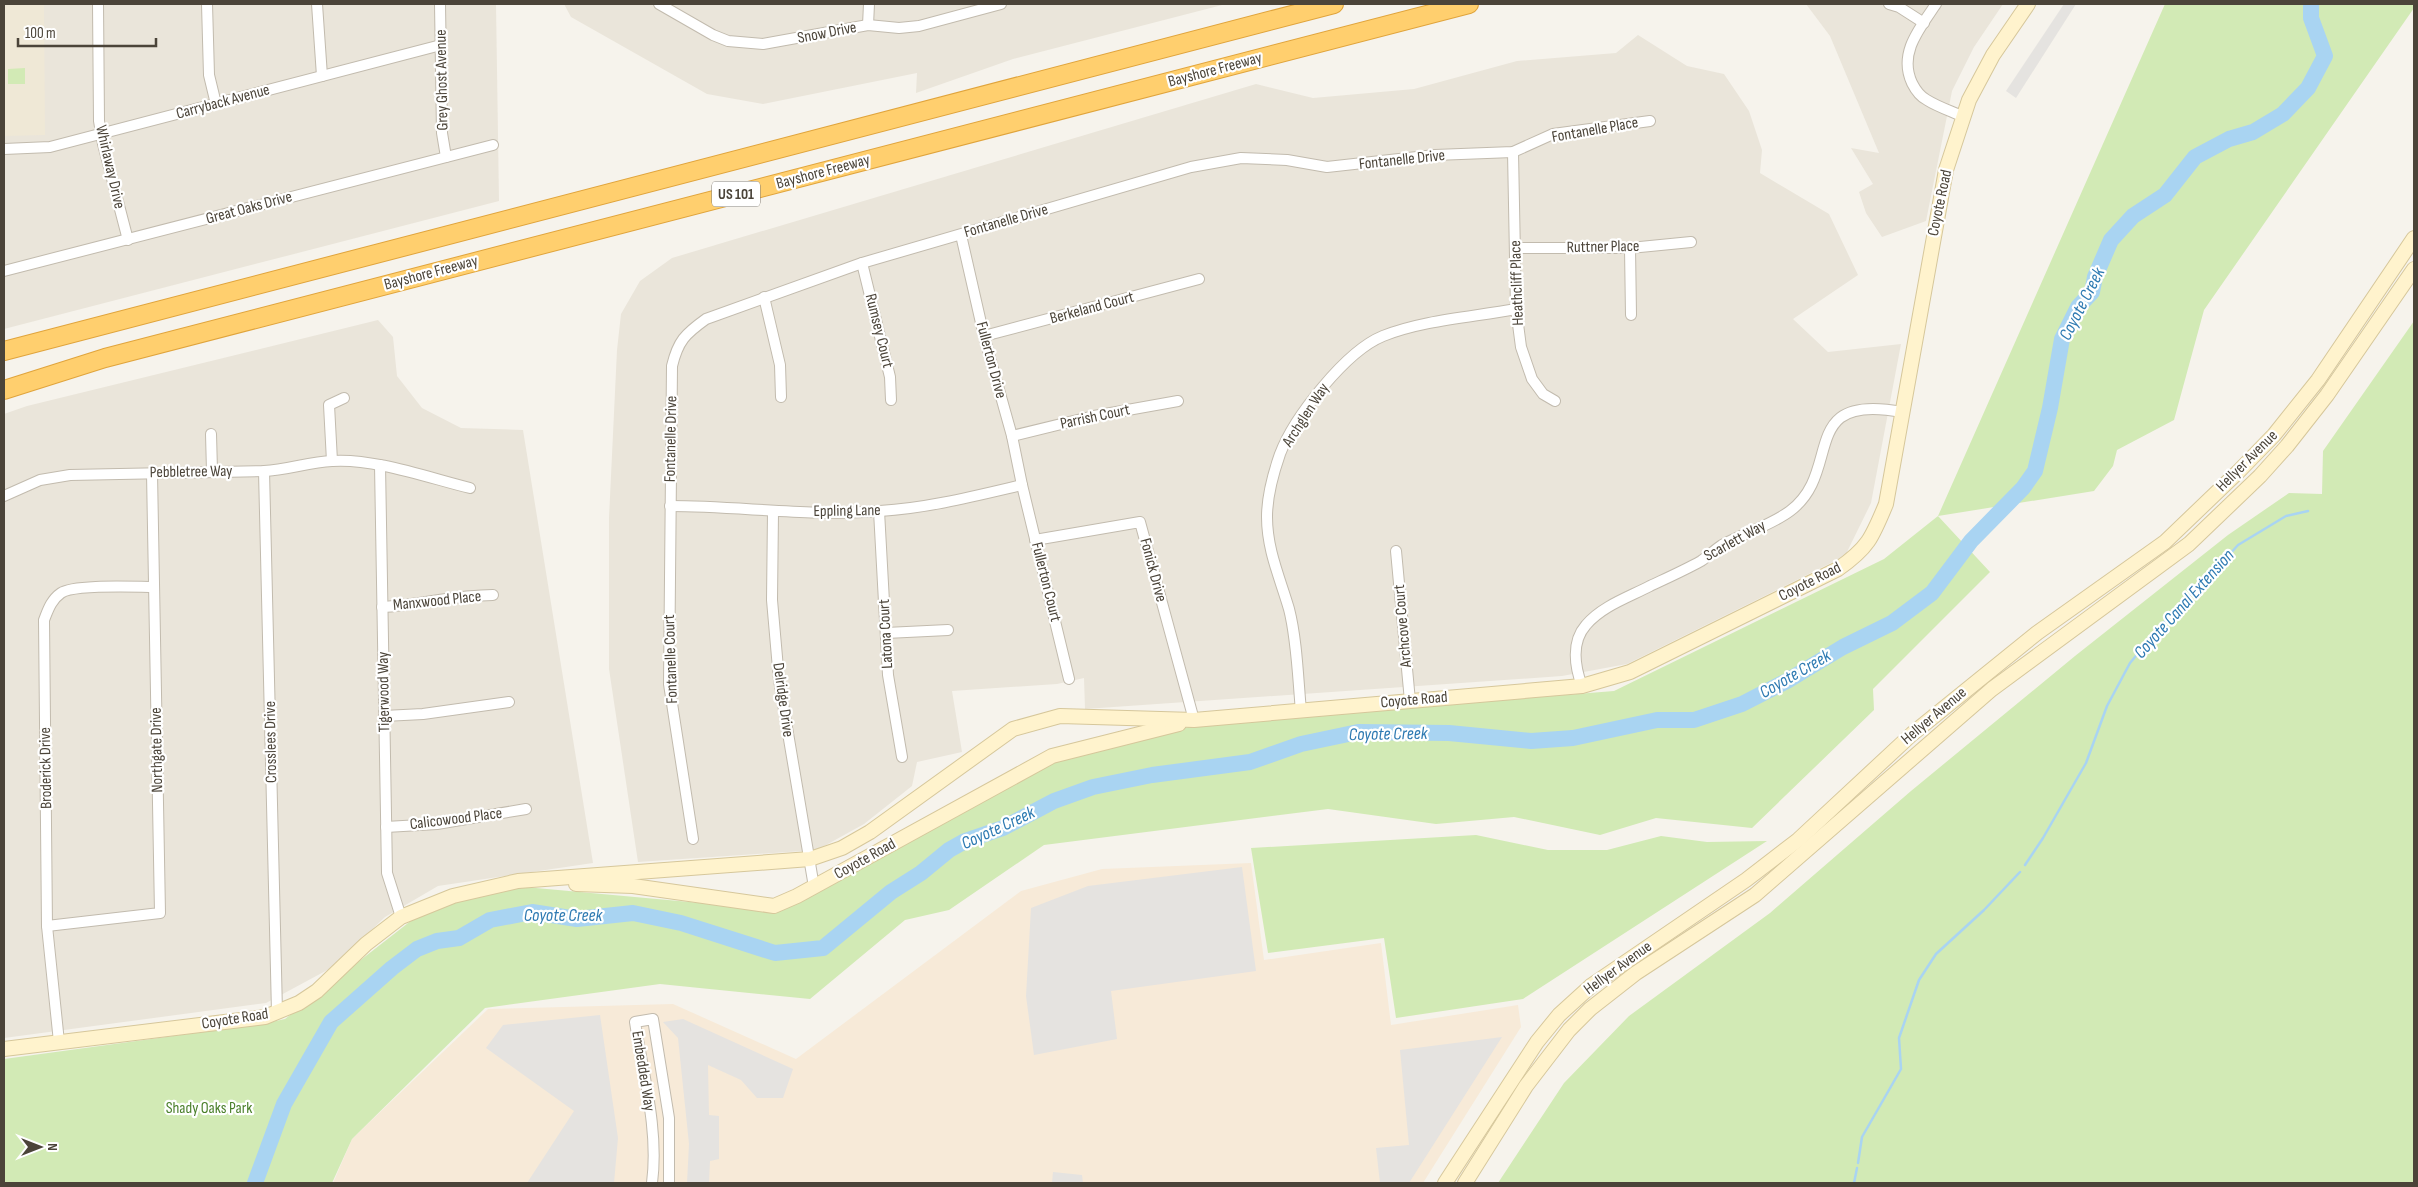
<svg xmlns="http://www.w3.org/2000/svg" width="2418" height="1187" font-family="'Sofia Sans Condensed',sans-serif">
	<rect width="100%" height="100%" fill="#f6f3ec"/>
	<g fill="#eae5da">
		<path d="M4,4H496L499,201L4,329Z"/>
		<path d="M564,4H1226L1013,59L916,93L917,73L763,104L707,94L571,17Z"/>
		<path d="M1806,4H2003L1974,47L1952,91L1926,221L1882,237L1866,213L1859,192L1873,184L1851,148L1879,153L1830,36Z"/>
		<path d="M1638,35L1687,66L1724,74L1749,111L1762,150L1760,173L1829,214L1858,275L1793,319L1828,352L1901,344L1871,503L1845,556L1627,664L1562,676L1085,709L1084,678L1057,684L952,691L962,752L917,762L912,786L864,824L817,850L638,862L609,669V518L617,350L621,314L640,281L672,258L1256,84L1313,98L1414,89L1517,61L1616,53Z"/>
		<path d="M378,320L393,337L397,376L422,408L461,428L523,430L593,863L438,886L385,917L333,967L266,1003L4,1038V414L27,406Z"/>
	</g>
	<path fill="#f7ead8" d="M1251,863L1264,960L1381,943L1391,1025L1518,1005L1521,1027L1423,1183H333L352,1139L488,1009L673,1004L796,1059L1021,891L1102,869Z"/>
	<path fill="#efe8d6" d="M4,4H44L45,135L4,136Z"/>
	<g fill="#d2eab5">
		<path d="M2165,4H2414V8L2204,310L2174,420L2117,450L2113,466L2094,491L1938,516L1990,572L1873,689L1874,710L1752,828L1656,818L1600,835L1514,817L1436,824L1328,809L1044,845L949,910L905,920L810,999L660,984L485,1008L352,1139L332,1183H4V1059L262,1024L285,1019L412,920L457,901L525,887L778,910L1052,763L1196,725L1614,691L1884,559L1938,516Z"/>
		<path d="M25,68V84H8V69Z"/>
		<path d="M2414,321V1183H1498L1564,1083L1629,1016L1770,913L1911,791L2075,656L2228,535L2289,493L2322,494L2323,451Z"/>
		<path d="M1476,835L1548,850H1607L1661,836L1707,842L1767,841L1523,999L1396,1018L1384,938L1268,953L1251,848Z"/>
	</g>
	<g fill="#e5e3e0">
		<path d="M2064,4H2076L2016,98L2006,91Z"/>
		<path d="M1242,867L1256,971L1111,991L1117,1039L1034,1055L1026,996L1031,908L1088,886Z"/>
		<path d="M600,1015L618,1138L614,1183H527L574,1111L486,1048L503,1025Z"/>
		<path d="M683,1019L793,1069L783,1098H757L741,1080L708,1065L709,1115L719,1116V1159L710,1161L709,1183H687L689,1144L678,1038L663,1022Z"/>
		<path d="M1502,1037L1409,1183H1380L1376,1148L1409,1145L1400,1050Z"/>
		<path d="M1053,1172L1082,1175L1083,1183H1052Z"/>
	</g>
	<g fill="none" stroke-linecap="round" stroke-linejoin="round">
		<g stroke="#a9d4f2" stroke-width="2.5">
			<path d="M2025,865L2043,838L2086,763L2107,706L2130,663L2181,602L2204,583L2238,545L2286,516L2308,511"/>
			<path d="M1858,1163L1862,1137L1901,1069L1899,1038L1919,980L1936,954L1984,910L2020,872"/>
			<path d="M1854,1183L1857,1168"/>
		</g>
		<path stroke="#a9d4f2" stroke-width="16" d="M255,1183L284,1104L331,1022L392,968L417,949L437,941L459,938L490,920L532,912L577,919L633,913L681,923L775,953L823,948L891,892L921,873L949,850L965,841L1003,828L1054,801L1093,787L1152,775L1250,762L1301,744L1358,732L1449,733L1531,741L1573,738L1657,720H1694L1742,704L1787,681L1843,647L1892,623L1932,593L1971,541L2023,488L2035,471L2050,408L2062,339L2078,307L2092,292L2095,277L2111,240L2133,216L2165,195L2195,157L2229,139L2253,132L2283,114L2308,88L2325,56L2311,18V4"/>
		<g stroke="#c2bbae" stroke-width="12">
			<g id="street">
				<path d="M98,4L99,121L103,144L128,240"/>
				<path d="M207,4L209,75L216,104"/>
				<path d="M317,4L322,76"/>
				<path d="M440,4L442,133L446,157"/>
				<path d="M659,4L713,35L728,41L763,44L868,25L899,28L919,26L1001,4"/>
				<path d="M1889,4L1899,7L1924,23"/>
				<path d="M1936,4C1920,28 1898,53 1912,83C1915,89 1921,97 1927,100C1938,107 1951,111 1962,116"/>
				<path d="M868,25L869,4"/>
				<path d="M4,149L50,147L441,45"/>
				<path d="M1513,152L1516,309L1521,347L1532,379L1543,394L1555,401"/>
				<path d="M961,235L984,336L1012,436L1022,485L1069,679"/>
				<path d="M1516,248H1630L1691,242"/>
				<path d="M1630,248L1631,315"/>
				<path d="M862,263L890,377L891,400"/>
				<path d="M4,271L493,145"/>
				<path d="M764,297L780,365L781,397"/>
				<path d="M984,336L1199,279"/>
				<path d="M211,434L212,471"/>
				<path d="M1012,436L1094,416L1178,401"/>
				<path d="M332,461L329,405L344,398"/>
				<path d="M380,465L387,873L401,917"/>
				<path d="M264,471L277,1012"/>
				<path d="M4,496L40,480L70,475L264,471C287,470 309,462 332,461C374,458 429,478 470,488"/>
				<path d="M670,506C740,506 810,517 880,511C928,508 975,496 1022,485"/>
				<path d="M879,511L888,675L902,757"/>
				<path d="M773,512L772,600L779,680L814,887"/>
				<path d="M1035,540L1140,522L1194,720"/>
				<path d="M1396,551L1410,701"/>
				<path d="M382,607C419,605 455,595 493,595"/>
				<path d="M886,633L948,630"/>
				<path d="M1582,686C1575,667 1571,642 1586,625C1602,606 1629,597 1650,586C1667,578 1685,570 1701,561C1708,556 1715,550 1722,545C1744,533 1770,526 1790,511C1844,471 1796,392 1902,412"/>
				<path d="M1301,711C1298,679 1297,640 1289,609C1280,578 1267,550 1267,517C1267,496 1273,474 1280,454C1294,417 1346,351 1383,336C1423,320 1473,317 1516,309"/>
				<path d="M384,716L423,714L509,702"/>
				<path d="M386,827L437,824L526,809"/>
				<path d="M693,839L669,684L672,366C678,341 685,334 706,319L862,263L1191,167L1241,158L1287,160L1327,167L1435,155L1513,152L1553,134L1650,121"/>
				<path d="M47,926L160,913L152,473"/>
				<path d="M59,1042L47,926L44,620C48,610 51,600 61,593C74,584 135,587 154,587"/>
				<path d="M652,1183C659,1130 643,1074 635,1022L653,1019L669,1118V1183"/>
			</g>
		</g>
		<g stroke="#d6c79b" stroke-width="16">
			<g id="secondary">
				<path d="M576,884L633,886L774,906L797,896L1052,756L1179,724"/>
				<path d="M4,1049L265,1017L299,1003L317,991L366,944L401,917L453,896L518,881L810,859L842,848L870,832L1013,729L1060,716L1194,720L1582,686L1630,672L1838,569C1868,548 1872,538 1886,504L1946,170L1969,100L1993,55L2028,4"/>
				<path d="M1445,1183L1537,1042L1559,1015L1592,985L1746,880L1798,840L1912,734L2037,633L2165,542L2238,472L2274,435L2318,380L2414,238"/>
				<path d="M1465,1183L1526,1086L1569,1030L1590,1009L1636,973L1755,895L1992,689L2189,544L2260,476L2287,446L2327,395L2414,269"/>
			</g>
		</g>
		<g stroke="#e0a43c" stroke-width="20">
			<g id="highway">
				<path d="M4,351L1334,4"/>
				<path d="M4,390L105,358L1469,4"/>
			</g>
		</g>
		<use href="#street" stroke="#fff" stroke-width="10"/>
		<use href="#secondary" stroke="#fff3cd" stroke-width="14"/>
		<use href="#highway" stroke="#ffcf6e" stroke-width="18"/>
	</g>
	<g text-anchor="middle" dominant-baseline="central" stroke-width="4.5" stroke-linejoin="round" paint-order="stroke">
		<rect fill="#fff" stroke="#817c74" stroke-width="1" x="712" y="181.5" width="48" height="25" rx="4"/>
		<g font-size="15" font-weight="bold" fill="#4b4439">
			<text x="736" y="194">US 101</text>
		</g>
		<g font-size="16" fill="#4b4439" stroke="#fff">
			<text transform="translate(827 33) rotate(-11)">Snow Drive</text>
			<text transform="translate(1215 70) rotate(-15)">Bayshore Freeway</text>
			<text transform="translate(442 80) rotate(-91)">Grey Ghost Avenue</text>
			<text transform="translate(223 102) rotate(-15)">Carryback Avenue</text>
			<text transform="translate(1595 130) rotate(-10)">Fontanelle Place</text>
			<text transform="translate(1402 160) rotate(-6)">Fontanelle Drive</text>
			<text transform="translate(110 167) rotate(77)">Whirlaway Drive</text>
			<text transform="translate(823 172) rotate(-15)">Bayshore Freeway</text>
			<text transform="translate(1940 203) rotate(-78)">Coyote Road</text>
			<text transform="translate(249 208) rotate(-15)">Great Oaks Drive</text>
			<text transform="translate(1006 221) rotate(-16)">Fontanelle Drive</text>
			<text transform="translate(1603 247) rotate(-1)">Ruttner Place</text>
			<text transform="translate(431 273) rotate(-15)">Bayshore Freeway</text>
			<text transform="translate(1517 283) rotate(-92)">Heathcliff Place</text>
			<text transform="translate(1092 308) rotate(-15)">Berkeland Court</text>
			<text transform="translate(879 331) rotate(76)">Rumsey Court</text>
			<text transform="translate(991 360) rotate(75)">Fullerton Drive</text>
			<text transform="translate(1306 415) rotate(-57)">Archglen Way</text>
			<text transform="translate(1095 417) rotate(-12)">Parrish Court</text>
			<text transform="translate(671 439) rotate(-89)">Fontanelle Drive</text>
			<text transform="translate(2247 461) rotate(-45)">Hellyer Avenue</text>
			<text transform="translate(191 472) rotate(-1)">Pebbletree Way</text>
			<text transform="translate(847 511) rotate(-1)">Eppling Lane</text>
			<text transform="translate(1735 541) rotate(-29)">Scarlett Way</text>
			<text transform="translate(1153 570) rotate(75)">Fonick Drive</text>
			<text transform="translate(1046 582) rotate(76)">Fullerton Court</text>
			<text transform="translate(1810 582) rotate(-27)">Coyote Road</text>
			<text transform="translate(437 601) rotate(-6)">Manxwood Place</text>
			<text transform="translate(1403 626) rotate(-95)">Archcove Court</text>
			<text transform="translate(886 634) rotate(-93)">Latona Court</text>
			<text transform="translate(671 659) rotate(-92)">Fontanelle Court</text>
			<text transform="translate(384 692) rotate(-91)">Tigerwood Way</text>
			<text transform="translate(783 700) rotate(82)">Delridge Drive</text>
			<text transform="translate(1414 700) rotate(-5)">Coyote Road</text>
			<text transform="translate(1934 716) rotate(-40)">Hellyer Avenue</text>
			<text transform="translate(271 742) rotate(-91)">Crosslees Drive</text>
			<text transform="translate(157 750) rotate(-91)">Northgate Drive</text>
			<text transform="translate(46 768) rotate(-91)">Broderick Drive</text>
			<text transform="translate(456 819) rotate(-7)">Calicowood Place</text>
			<text transform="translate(865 859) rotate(-29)">Coyote Road</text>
			<text transform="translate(1618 968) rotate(-36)">Hellyer Avenue</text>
			<text transform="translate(235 1019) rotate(-9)">Coyote Road</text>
			<text transform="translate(643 1071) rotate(81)">Embedded Way</text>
		</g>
		<g font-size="16" fill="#4a7f2a" stroke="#fff">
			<text x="209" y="1108">Shady Oaks Park</text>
		</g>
		<g font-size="18" font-style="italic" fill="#2e7ab2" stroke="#fff">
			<text transform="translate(2082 304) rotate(-63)">Coyote Creek</text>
			<text transform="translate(2184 604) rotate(-48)">Coyote Canal Extension</text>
			<text transform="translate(1795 674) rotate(-30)">Coyote Creek</text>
			<text transform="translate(1388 734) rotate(-1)">Coyote Creek</text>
			<text transform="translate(998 828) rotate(-25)">Coyote Creek</text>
			<text x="563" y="915">Coyote Creek</text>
		</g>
	</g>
	<rect width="2418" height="1187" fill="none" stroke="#4b4439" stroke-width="10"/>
	<g transform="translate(40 1147) rotate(90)" stroke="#ffffff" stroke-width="4" paint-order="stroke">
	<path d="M0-4L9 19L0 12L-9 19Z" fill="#4b4439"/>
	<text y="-8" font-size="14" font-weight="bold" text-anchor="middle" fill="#4b4439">N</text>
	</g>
	<path d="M18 38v8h138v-8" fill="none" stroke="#4b4439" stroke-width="2.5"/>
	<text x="25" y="38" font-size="15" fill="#4b4439" stroke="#ffffff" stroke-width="4" paint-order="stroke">100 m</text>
</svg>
